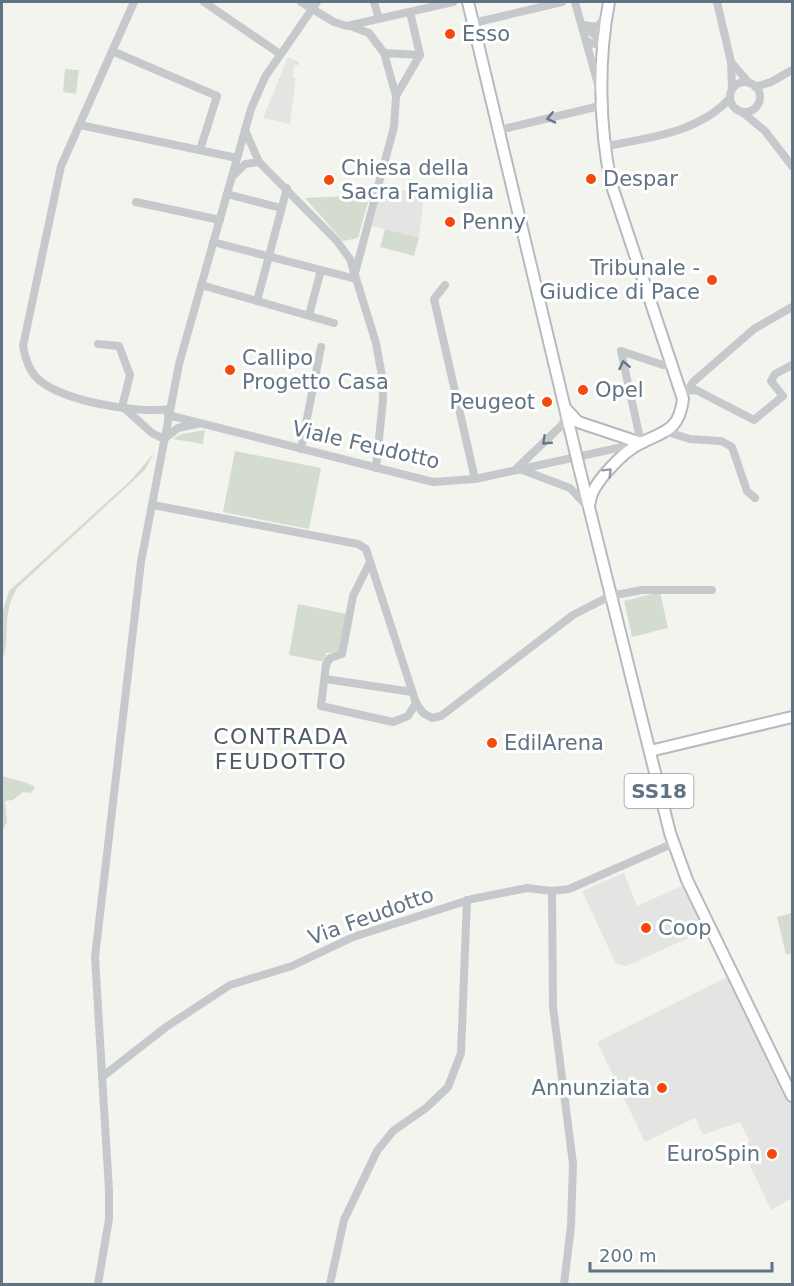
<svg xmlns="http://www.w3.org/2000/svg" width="794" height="1286" font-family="'DejaVu Sans',sans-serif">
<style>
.built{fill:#e4e5e3}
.green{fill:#d4dcd0}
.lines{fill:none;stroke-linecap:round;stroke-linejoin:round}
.major-casing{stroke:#b6babe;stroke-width:14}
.minor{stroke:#c6c9cc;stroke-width:8}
.major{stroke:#fff;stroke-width:10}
.major-bridge-casing{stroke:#b6babe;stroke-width:14;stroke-linecap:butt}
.major-bridge{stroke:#fff;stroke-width:10}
.oneway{stroke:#657788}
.oneway2{stroke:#909da9}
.poi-dot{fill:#f54a0e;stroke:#fff;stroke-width:2}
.labels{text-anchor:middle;stroke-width:6;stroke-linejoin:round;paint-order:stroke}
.shield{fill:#fff;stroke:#909da9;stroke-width:1.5}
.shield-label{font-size:20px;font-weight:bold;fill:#607384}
.poi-label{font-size:21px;fill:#607384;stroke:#fff;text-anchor:start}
.street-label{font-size:21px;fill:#607384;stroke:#fff}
.neighbourhood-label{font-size:22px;letter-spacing:1.5px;fill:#4e5c68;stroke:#fff}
</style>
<rect width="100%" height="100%" fill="#f4f4ef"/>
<g class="built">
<polygon points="288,57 299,62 299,65 294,65 293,77 296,78 290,124 263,118"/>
<polygon points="383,185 424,196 419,238 372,226"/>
<polygon points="624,873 637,906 688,883 710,928 627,966 616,964 582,891"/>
<polygon points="733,974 792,1097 792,1198 771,1210 741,1147 750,1142 740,1122 703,1135 695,1118 645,1142 597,1042"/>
</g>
<g class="green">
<polygon points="65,69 79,70 76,94 63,92"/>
<polygon points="370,195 358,238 343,241 305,198"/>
<polygon points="385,229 419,238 414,256 380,247"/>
<polygon points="205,430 203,444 173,439 181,434"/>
<polygon points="235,451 321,468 309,529 223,512"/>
<path d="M154 453 145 470 17 588C0 619 12 634 2 661V614L9 591 131 480Z"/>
<polygon points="660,592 668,628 632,637 624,601"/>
<polygon points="298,604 347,614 339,652 326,653 325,662 289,655"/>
<path d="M2 776C12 779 26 781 35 787L31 793 23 792 13 800 5 801 7 823 2 831Z"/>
<polygon points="792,913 792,953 786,955 777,917"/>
</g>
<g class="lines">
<g class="major-casing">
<g id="major">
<polyline points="468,2 573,442"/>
<polyline points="566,409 578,422 641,443"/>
<polyline points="579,467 670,833 687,880 792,1096"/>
<path d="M590 502C591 484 624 451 641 443 665 431 679 431 683 399L611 183C599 125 598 60 609 2"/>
<polyline points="650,751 792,717"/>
</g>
</g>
<g class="minor">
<path d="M134 2 61 166 23 346C25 357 28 368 35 376 57 401 138 414 169 409"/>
<polyline points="204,2 280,54"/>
<polyline points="301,2 334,22 347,26 453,2"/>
<polyline points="374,2 379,19"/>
<polyline points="575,2 599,88"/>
<polyline points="717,2 731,62 732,89"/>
<polyline points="410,12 420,55"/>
<polyline points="473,23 562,2"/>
<polyline points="583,25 603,42 595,44 586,41"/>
<polyline points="583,25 597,27 606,17"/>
<polyline points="350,26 369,33 384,53"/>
<polyline points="112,51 217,96 200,150"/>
<polyline points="731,62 749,83"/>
<circle cx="745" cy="97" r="15"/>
<polyline points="755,87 771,82 792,70"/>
<polyline points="742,112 765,131 792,166"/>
<polyline points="80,125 237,158"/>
<polyline points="245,130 259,162 336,240 350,259 376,343 382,376 383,400 376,468"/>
<polyline points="499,130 604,105 603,103"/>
<path d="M606 146C649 138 700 132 730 98"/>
<polyline points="233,176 245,164 259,162"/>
<polyline points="227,194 281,208"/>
<polyline points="136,202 220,220"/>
<polyline points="213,242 356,279"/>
<polyline points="355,273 394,127 396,96 420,55 384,53 396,96"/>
<polyline points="201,285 334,323"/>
<polyline points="445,285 434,299 475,479"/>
<polyline points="257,301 287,188"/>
<polyline points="309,315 321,270"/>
<polyline points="98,344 119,346 130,375 122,407"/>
<polyline points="688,390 693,382 754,329 792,307"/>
<polyline points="681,391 696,390 754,420 783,396 771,381 775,374 792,365"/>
<polyline points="123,407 152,433 164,439 178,428 197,424"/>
<polyline points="565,413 563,424 517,468 570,488 588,507"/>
<polyline points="168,415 433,482 475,479 641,443 621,351 663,365 673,364"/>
<polyline points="667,432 690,439 721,441 732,447 747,491 755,498"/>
<polyline points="301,449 321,347"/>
<polyline points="153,505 358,544 366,549 416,703 423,713 432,718 441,716 573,615 610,596 642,590 712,590"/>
<polyline points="369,564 353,596 342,654 330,658 326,665 321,706 393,722 408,716 416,703"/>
<polyline points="326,679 412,692"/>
<polyline points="552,891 553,1007 573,1164 571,1226 564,1284"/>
<polyline points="102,1077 166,1027 230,985 292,966 353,937 472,899 527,888 552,891 569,889 674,843"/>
<polyline points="98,1284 109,1219 109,1191 95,957 141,562 179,364 251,109 265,77 317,2"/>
<polyline points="330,1284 344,1220 377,1151 393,1131 426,1108 448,1087 461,1053 467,900"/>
</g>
<use href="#major" class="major"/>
<g class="major-bridge-casing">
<polyline id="major-bridge" points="573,442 579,467"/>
</g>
<use href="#major-bridge" class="major-bridge"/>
</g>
<defs><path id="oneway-chevron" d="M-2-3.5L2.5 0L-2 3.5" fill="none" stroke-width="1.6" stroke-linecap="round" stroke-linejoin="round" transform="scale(1.5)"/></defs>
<g class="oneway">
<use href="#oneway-chevron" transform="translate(551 118) rotate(167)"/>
<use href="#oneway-chevron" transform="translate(624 365) rotate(-102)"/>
<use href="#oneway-chevron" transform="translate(546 441) rotate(137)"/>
</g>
<use class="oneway2" href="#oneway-chevron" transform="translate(608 472) rotate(-45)"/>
<g class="poi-dot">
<circle cx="450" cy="34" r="6"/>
<circle cx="591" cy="179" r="6"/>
<circle cx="329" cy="180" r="6"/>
<circle cx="450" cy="222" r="6"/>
<circle cx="712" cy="280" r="6"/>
<circle cx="230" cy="370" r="6"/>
<circle cx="583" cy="390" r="6"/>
<circle cx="547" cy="402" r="6"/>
<circle cx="492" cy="743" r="6"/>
<circle cx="646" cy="928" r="6"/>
<circle cx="662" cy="1088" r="6"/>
<circle cx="772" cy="1154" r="6"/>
</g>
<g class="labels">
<rect class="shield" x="624.5" y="774" width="69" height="34" rx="4.5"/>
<g class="shield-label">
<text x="659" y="798">SS18</text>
</g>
<g class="poi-label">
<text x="462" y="41">Esso</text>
<text x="341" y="175">Chiesa della<tspan x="341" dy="24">Sacra Famiglia</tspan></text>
<text x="603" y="186">Despar</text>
<text x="462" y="229">Penny</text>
<text x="700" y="275" text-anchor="end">Tribunale -<tspan x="700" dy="24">Giudice di Pace</tspan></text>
<text x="242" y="365">Callipo<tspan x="242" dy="24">Progetto Casa</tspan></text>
<text x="595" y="397">Opel</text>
<text x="535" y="409" text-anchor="end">Peugeot</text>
<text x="504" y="750">EdilArena</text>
<text x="658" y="935">Coop</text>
<text x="650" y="1095" text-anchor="end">Annunziata</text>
<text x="760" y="1161" text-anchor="end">EuroSpin</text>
</g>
<g class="street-label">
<text transform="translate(366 445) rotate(13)" y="7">Viale Feudotto</text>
<text transform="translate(371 916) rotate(-20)" y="7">Via Feudotto</text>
</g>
<g class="neighbourhood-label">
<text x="281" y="744">CONTRADA<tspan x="281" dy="25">FEUDOTTO</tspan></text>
</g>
</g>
<rect width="794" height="1286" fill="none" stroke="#607384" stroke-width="6"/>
<path d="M590 1262v9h182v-9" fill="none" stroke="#607384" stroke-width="3"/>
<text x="599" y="1262" font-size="18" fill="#607384" stroke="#ffffff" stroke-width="4.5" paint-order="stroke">200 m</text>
</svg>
